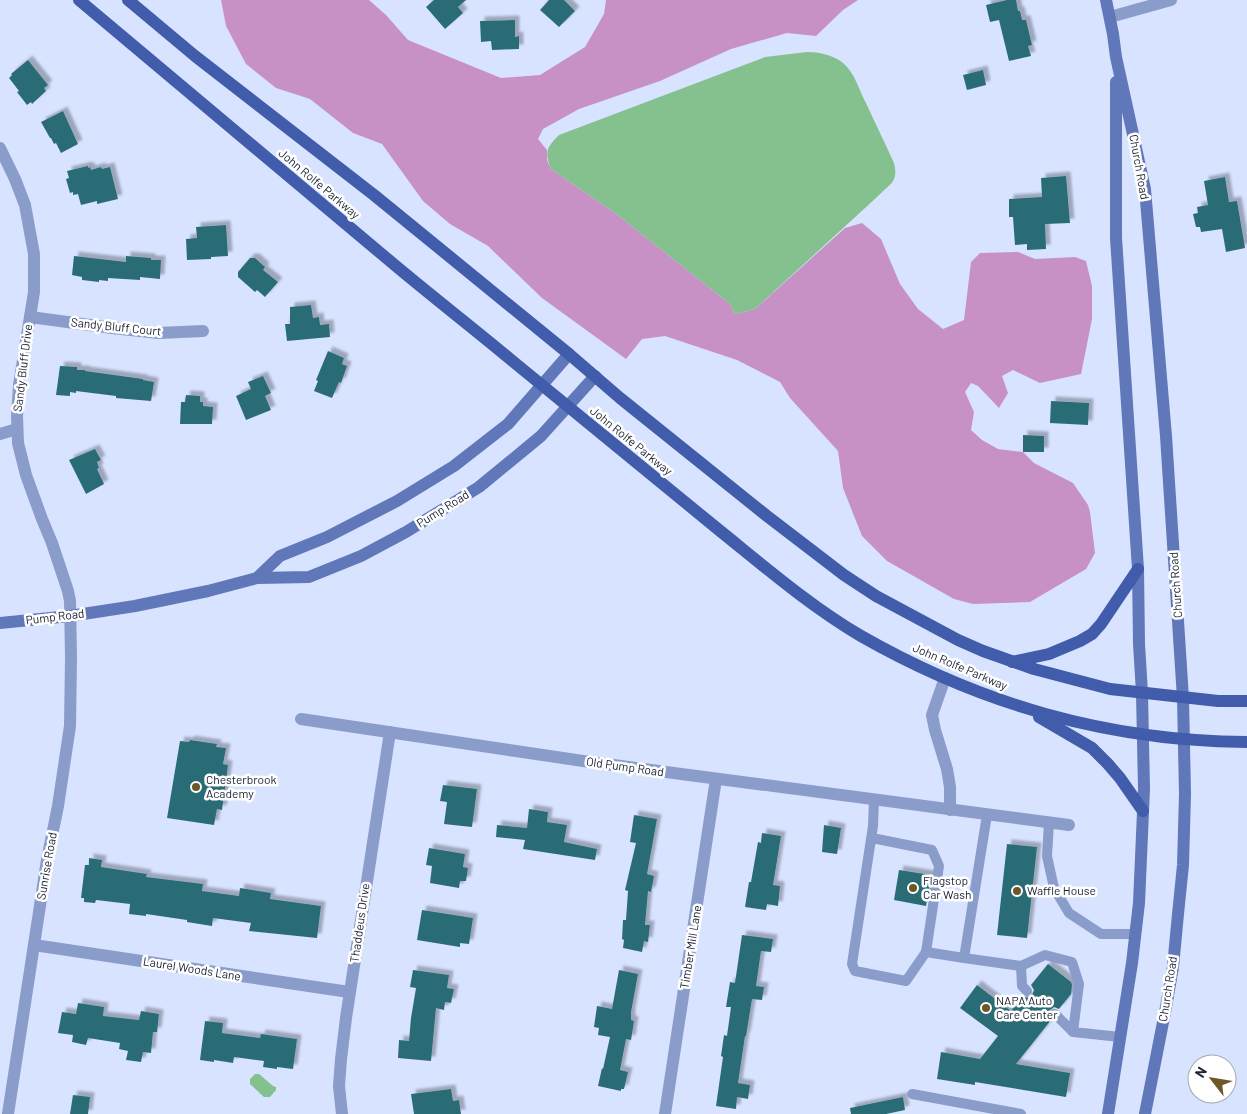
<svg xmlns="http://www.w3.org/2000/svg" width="1247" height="1114" font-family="Barlow,sans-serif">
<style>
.forest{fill:#c791c5}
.water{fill:#85c18e}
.building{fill:#2c6c75;filter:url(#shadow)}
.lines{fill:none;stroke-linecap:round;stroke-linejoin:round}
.lane{stroke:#8a9cc9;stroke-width:10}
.street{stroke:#8a9cc9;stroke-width:12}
.secondary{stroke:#6077b9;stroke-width:12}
.primary{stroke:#425cac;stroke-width:12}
.poi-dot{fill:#6b5826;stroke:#fff;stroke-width:2}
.labels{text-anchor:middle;stroke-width:5;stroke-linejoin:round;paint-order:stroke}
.street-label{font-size:12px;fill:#202637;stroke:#fff}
.poi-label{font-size:12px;fill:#202637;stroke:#fff;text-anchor:start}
</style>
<defs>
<filter id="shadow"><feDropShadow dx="4.5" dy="-4.5" stdDeviation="1" flood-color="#0004"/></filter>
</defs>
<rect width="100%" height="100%" fill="#d8e3ff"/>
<polygon class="forest" points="221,0 369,0 386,15 408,40 501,78 540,75 585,47 604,14 606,0 858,0 843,10 816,36 787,33 731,49 660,81 579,109 543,129 538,139 547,150 547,160 551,169 615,213 730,304 735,314 755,309 845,228 862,223 881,239 900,284 918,309 943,329 964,320 971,262 980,253 1018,252 1035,259 1075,257 1086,261 1092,286 1092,319 1081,374 1040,383 1013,370 1002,376 1008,393 999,408 978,386 971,383 965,392 974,412 971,430 982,440 998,449 1023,452 1034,463 1073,483 1088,505 1090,512 1095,553 1086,569 1030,602 973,604 954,599 887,561 862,536 843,488 838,451 790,398 780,382 737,360 665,336 642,339 626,359 542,298 488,246 450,224 423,201 382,144 353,133 310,99 276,88 246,64 226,26"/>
<g class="water">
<path d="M807 52C818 52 834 55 843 63 855 73 859 90 866 103 875 123 885 143 894 163 899 183 889 184 877 197L755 309 735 314 730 304 615 213 551 169C544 152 547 147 559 135L765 57Z"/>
<polygon points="255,1074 259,1074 273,1086 276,1087 276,1090 270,1097 264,1097 250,1084 250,1079"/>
</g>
<g class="building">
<polygon points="434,0 466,0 458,7 463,13 445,29 426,7"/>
<polygon points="549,0 564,0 575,11 559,27 540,10"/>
<polygon points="1007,0 1016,0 1018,11 1020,11 1022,20 1026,20 1032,45 1028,46 1031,56 1009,61 999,20 990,22 986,5"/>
<polygon points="515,20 515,37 519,36 519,49 492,50 491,41 481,42 480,21"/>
<polygon points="28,60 48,85 44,88 46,91 32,104 31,102 27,105 17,92 19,91 9,78 12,75 11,74"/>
<polygon points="983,70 986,85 967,90 963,75"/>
<polygon points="63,111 78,144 61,153 56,143 54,144 51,138 50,138 41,122"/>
<polygon points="88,166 88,168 90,167 91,170 101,167 102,169 110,167 118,199 97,204 97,201 81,205 78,194 73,195 73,192 70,193 66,179 69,178 67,171"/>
<polygon points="1066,176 1070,223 1045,224 1046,249 1027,250 1027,244 1015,245 1013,217 1009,217 1009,199 1042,197 1041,178"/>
<polygon points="1225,177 1229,202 1237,201 1245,248 1226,252 1222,229 1201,232 1200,227 1196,227 1193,214 1198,213 1197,207 1208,205 1204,181"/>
<polygon points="226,225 228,256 211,257 211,259 187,260 186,239 197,238 196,227"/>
<polygon points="74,256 126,262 126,256 151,258 151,260 161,260 160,279 140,277 140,280 108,278 108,281 99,280 99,282 82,280 82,277 72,275"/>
<polygon points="250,258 255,258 265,267 263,270 278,282 265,297 257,290 255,292 238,277 238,272"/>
<polygon points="311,305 313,318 319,317 320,325 329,324 330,337 287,341 285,324 290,324 290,307"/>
<polygon points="328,351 344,358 342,364 347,366 341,383 339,382 332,398 314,391 318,381 316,380"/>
<polygon points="60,366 77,367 77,370 85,370 85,371 143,379 143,380 154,382 151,401 116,398 116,396 76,391 76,393 70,392 70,396 56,395"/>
<polygon points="263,376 271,393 265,396 271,410 246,420 236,396 251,389 248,382"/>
<polygon points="186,395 200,396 200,402 203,402 203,406 213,407 212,424 180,424 181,402 185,402"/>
<polygon points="1051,401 1089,403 1088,425 1050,423"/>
<polygon points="1023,435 1044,436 1044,452 1023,452"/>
<polygon points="95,449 101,460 97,462 99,468 97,469 104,484 86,494 69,460"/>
<polygon points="190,740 217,744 216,747 226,748 223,764 228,765 222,810 217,809 214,825 167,818 180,741 189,742"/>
<polygon points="443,785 477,789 472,827 444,824 447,802 440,801"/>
<polygon points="529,809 548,812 547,822 567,825 564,842 597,849 595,860 523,849 525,840 496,837 497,825 527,828"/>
<polygon points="634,815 657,819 647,874 654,876 651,892 648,891 645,925 650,925 648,942 644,941 642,952 623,948 624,940 622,939 623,920 626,920 628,891 625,890 636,843 630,842"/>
<polygon points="824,825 841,828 837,854 822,852"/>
<polygon points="762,833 781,836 773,885 780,886 778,906 767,904 766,910 745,907 749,882 751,882 758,842 761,843"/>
<polygon points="1007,844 1037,847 1027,938 997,935"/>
<polygon points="429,848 465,854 463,867 468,868 466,881 460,881 459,888 430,883 432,866 426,865"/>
<polygon points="89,858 102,860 101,867 147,874 146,877 203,884 202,891 239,896 240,888 271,893 270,899 321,906 317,938 249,931 251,923 213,918 212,926 187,922 187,920 146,914 146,916 129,914 130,904 96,900 95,903 84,902 84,898 81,898 85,865 89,865"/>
<polygon points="899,870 931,875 926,906 894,900"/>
<polygon points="422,910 473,918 469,944 460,943 460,947 417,940"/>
<polygon points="742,935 773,939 771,952 761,951 756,986 764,987 762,1000 752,999 746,1036 745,1036 738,1083 750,1085 748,1099 737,1097 736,1109 716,1106 723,1057 721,1056 724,1035 727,1036 731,1007 726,1007 730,982 735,983"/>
<polygon points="1048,964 1071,982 1072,985 1071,994 1059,1009 1054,1007 1050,1010 1048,1015 1051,1020 1016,1064 1070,1073 1066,1097 975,1082 975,1085 937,1079 941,1052 980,1059 998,1036 960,1008 977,985 1011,1011 1023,996 1028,998 1032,995 1034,990 1031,985"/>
<polygon points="413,970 449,975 447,988 454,989 451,1003 445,1002 444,1010 436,1008 431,1061 398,1058 399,1040 409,1041 411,1018 416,988 410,987"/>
<polygon points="619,970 638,974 631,1012 631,1020 634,1021 631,1040 626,1039 620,1070 628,1072 624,1089 621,1089 621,1091 598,1086 602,1068 603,1069 610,1037 598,1035 599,1028 594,1027 597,1006 612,1009"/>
<polygon points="78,1003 104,1007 103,1016 139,1020 141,1011 159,1014 157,1032 153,1032 151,1053 143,1052 141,1062 126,1060 128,1051 119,1049 120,1043 88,1038 86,1045 72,1042 73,1035 58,1033 62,1012 76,1014"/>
<polygon points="205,1021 223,1023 222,1033 260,1038 261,1034 297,1039 293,1069 277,1067 277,1069 263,1067 264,1061 234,1057 233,1063 214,1060 214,1062 200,1060"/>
<polygon points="451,1089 453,1101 459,1100 461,1114 414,1114 411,1094"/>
<polygon points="73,1095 90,1097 88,1114 70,1114"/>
<polygon points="903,1097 905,1110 886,1114 851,1114 850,1108"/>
</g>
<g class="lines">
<g class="lane">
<polyline points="987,815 964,958 1021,966 1045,955 1072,962 1079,984 1073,1032 1120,1037"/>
<polyline points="1049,823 1047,856 1054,888 1069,913 1101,934 1135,934"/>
<polyline points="872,838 932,850 939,866 926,952 906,981 855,971 852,964 873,826 874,800"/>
<polyline points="926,952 964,958"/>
<polyline points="1021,966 1022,986 1027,991"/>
<polyline points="1055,1014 1073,1032"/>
<polyline points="912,1094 1021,1114"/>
</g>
<g class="street">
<polyline points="1110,17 1171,0"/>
<polyline points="0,148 15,179 25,205 34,254 34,292 19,385 17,416 18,443 26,475 42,519 52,543 68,591 70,601 71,658 70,726 58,806 47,860 8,1114"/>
<polyline points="30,317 112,328 159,333 203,331"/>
<polyline points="0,434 17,429"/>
<polyline points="945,678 932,715 935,730 947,769 950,787 950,810"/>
<polyline points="301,719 583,761 1069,825"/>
<polyline points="34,945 349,992"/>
<polyline points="342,1114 339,1086 341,1059 346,1018 390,732"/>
<polyline points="665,1114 716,779"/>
</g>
<g class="secondary">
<polyline points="1106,0 1113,34 1116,57 1145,189 1166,436 1183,698 1185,794 1183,865 1178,914 1173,967 1166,1007 1145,1114"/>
<polyline points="257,578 280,556 327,537 397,501 454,466 508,424 569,354"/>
<polyline points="0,623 70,616 135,606 208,591 257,578 309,577 361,556 406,532 445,508 479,487 541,436 595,376"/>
<polyline points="1108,1114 1132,963 1139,903 1144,789 1142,693 1139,644 1138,569 1116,238 1116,82"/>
</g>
<g class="primary">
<path d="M79 0C180 86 282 171 384 256 425 291 468 324 510 359 579 416 649 473 719 530 765 567 810 606 861 636 982 705 1108 741 1247 742"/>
<polyline points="128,0 195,56 374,195 569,354 620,398 767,516 844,575 876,596 958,640 983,651 1034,669 1110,689 1218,701 1247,701"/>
<polyline points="1012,662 1049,654 1080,641 1092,634 1101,624 1138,569"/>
<polyline points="1039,717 1092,748 1108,764 1120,778 1143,811"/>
</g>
</g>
<g class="poi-dot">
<circle cx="196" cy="787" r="5"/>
<circle cx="913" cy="888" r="5"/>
<circle cx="1017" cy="891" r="5"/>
<circle cx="986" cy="1008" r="5"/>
</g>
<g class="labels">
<g class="street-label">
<text transform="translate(1139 167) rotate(80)" y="4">Church Road</text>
<text transform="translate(319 184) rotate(40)" y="4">John Rolfe Parkway</text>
<text transform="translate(116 327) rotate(6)" y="4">Sandy Bluff Court</text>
<text transform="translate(23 368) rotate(-83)" y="4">Sandy Bluff Drive</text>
<text transform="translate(631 441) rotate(39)" y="4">John Rolfe Parkway</text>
<text transform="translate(443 509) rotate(-32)" y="4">Pump Road</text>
<text transform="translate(1176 585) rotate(-94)" y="4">Church Road</text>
<text transform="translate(55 617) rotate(-7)" y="4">Pump Road</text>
<text transform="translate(960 667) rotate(23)" y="4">John Rolfe Parkway</text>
<text transform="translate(625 767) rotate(8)" y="4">Old Pump Road</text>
<text transform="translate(47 866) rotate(-80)" y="4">Sunrise Road</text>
<text transform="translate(360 923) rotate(-82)" y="4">Thaddeus Drive</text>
<text transform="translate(691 947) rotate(-81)" y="4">Timber Mill Lane</text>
<text transform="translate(192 969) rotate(9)" y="4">Laurel Woods Lane</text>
<text transform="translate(1168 989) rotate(-81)" y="4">Church Road</text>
</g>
<g class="poi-label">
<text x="206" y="784">Chesterbrook<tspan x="206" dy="14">Academy</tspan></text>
<text x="923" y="885">Flagstop<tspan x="923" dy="14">Car Wash</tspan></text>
<text x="1027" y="895">Waffle House</text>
<text x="996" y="1005">NAPA Auto<tspan x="996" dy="14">Care Center</tspan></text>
</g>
</g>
<g transform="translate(1212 1079) rotate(301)"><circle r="24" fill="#ffffff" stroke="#a6a8af"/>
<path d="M0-4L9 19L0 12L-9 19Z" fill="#6b5826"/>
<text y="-8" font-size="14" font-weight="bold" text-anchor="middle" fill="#202637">N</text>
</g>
</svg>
